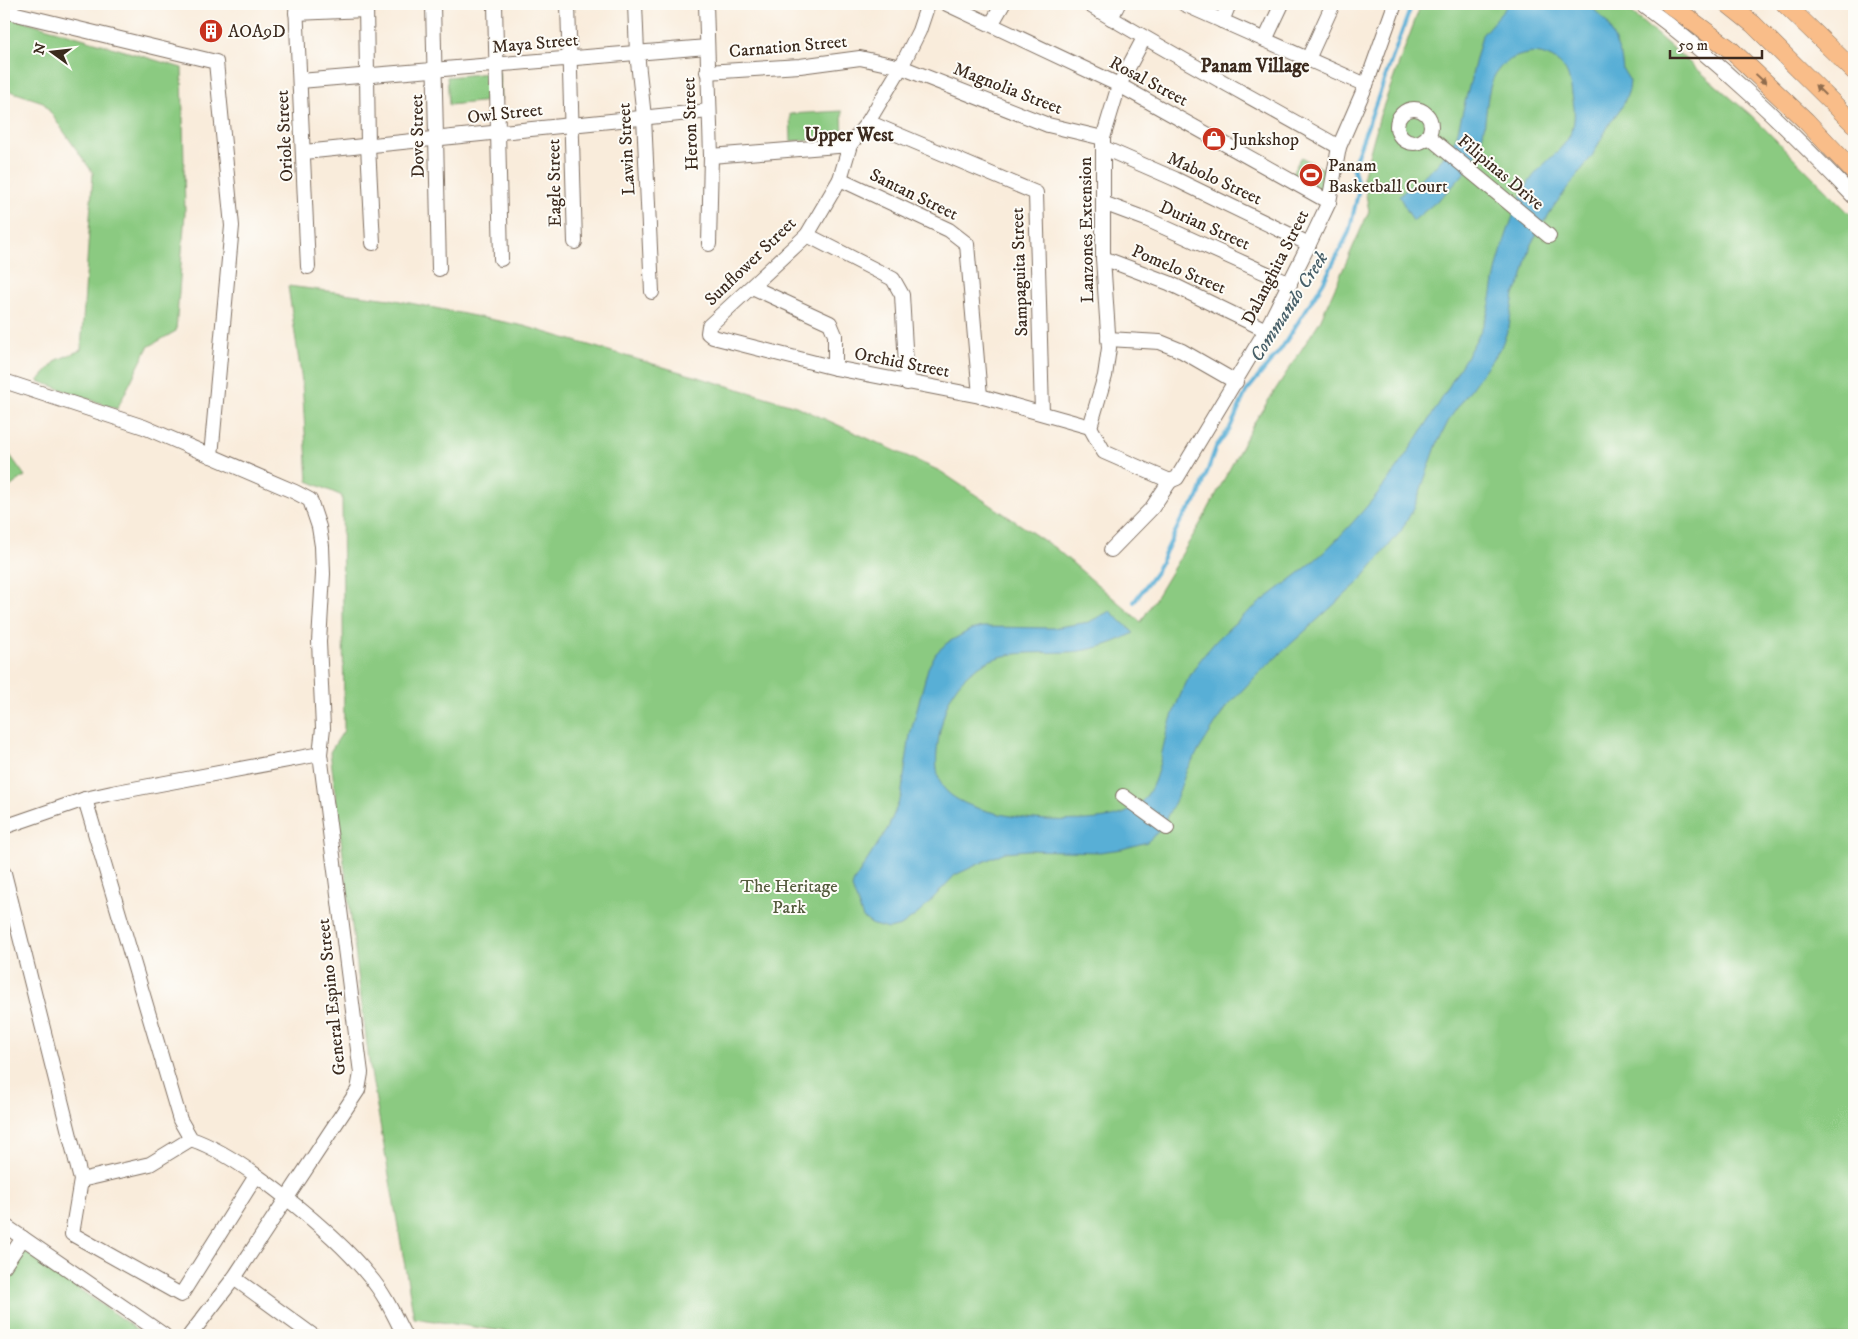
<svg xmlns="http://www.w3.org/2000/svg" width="1858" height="1339" font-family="'IM FELL DW Pica',serif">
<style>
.green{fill:#8bca81;stroke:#637a50}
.water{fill:#59afd6;stroke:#4a6c7a}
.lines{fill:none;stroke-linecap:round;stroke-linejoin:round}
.stream{stroke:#59afd6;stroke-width:4}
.minor-casing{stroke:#7e6e60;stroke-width:16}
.major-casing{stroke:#7e6e60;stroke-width:19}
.minor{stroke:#fff;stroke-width:14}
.major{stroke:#f9bd89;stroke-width:18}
.oneway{fill:#906c4e}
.labels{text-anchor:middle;stroke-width:4;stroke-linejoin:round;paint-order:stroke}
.poi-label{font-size:18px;fill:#3b2a1e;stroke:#fdfcf7;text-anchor:start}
.street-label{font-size:18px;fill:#3b2a1e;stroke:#fdfcf7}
.park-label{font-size:18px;fill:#535a3c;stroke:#fdfcf7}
.neighbourhood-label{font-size:19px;font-weight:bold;fill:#3b2a1e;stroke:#fdfcf7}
.water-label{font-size:19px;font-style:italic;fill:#475f68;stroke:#fdfcf7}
</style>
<rect width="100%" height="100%" fill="#fdfcf7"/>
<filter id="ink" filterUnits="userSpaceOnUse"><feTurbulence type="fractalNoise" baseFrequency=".02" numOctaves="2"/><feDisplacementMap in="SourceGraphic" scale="10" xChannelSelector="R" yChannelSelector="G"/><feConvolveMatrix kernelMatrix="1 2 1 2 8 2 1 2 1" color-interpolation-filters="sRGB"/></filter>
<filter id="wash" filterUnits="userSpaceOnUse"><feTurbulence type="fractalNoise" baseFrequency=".0096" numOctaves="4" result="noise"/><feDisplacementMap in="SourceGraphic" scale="20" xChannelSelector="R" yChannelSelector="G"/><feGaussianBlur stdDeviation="1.12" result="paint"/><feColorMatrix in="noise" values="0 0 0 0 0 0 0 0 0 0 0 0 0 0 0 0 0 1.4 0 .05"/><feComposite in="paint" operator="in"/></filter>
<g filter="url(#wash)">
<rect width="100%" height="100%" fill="#f9ecdb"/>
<g class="green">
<polygon points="1421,4 1621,4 1752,116 1854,218 1854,1335 529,1335 414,1318 369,1061 330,752 344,730 342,496 308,481 302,382 288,286 390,299 524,326 796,406 940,471 1055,548 1141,622 1203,519 1255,421 1320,321 1369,211 1363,178 1380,115"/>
<polygon points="4,15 182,68 185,213 176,331 148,347 117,409 38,381 57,360 81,350 93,173 43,102 4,89"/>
<polygon points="499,72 501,100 449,105 447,77"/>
<polygon points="842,111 843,138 791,141 790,114"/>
<polygon points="1301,157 1333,174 1322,193 1290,177"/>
<polygon points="7,451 25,476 4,491 4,453"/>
<polygon points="20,1248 145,1335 4,1335 4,1273"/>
</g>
<path class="water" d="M1509 4H1589L1608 24 1621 56 1623 70 1630 81 1629 90 1623 105 1610 123 1592 156 1554 206 1531 244 1522 279 1514 295 1509 327 1501 347 1450 418 1437 444 1415 506 1401 531 1359 582 1259 673 1226 707 1187 769 1176 800 1159 831 1147 842 1122 849 1100 852 1028 850 1005 852 955 875 919 913 901 926 889 929 873 925 863 918 852 888 854 881 888 828 901 797 910 735 928 668 936 653 947 643 970 630 983 627 1053 628 1089 622 1110 611 1134 633C1117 642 1099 648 1080 651 1035 656 998 644 963 679 949 693 944 713 940 731 937 747 934 766 940 781 954 822 1091 828 1125 813 1160 798 1158 759 1168 729 1176 703 1187 676 1204 655 1236 614 1285 588 1323 553 1341 536 1358 517 1374 498 1405 459 1432 417 1456 374 1467 355 1480 336 1487 315 1492 300 1493 283 1497 267 1503 243 1514 210 1525 189 1544 152 1582 150 1573 100 1571 89 1570 77 1564 68 1556 58 1540 51 1527 54 1476 64 1493 112 1479 148 1466 179 1438 200 1413 221L1399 196 1438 164 1456 138 1482 35Z"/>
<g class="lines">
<polyline class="stream" points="1134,602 1156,572 1181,520 1198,498 1216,447 1230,428 1246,392 1281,349 1323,283 1349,232 1359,189 1353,166 1412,4"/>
</g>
</g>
<g filter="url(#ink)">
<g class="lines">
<g class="minor-casing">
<g id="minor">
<polyline points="296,4 308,267"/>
<polyline points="366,4 368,146 373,243"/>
<polyline points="433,4 439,269"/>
<polyline points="495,4 501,259"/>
<polyline points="568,4 575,242"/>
<polyline points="635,4 637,53 644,117 652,292"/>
<polyline points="706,4 711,156 709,244"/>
<polyline points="928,4 919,31 901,67 868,122 850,145 840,179 807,235 709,326 708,333 713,337 835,368 980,396 1090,427"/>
<polyline points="947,4 1119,85 1329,202"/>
<path d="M1088 4C1170 54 1255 99 1339 147"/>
<polyline points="1184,4 1366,85"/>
<path d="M1642 4C1719 61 1788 128 1854 197"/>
<polyline points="4,11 216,62 232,226 211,456"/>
<polyline points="296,13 366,10"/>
<polyline points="1111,18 1118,4"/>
<polyline points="1222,21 1229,4"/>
<polyline points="992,23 1003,4"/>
<polyline points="1265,40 1282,4"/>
<polyline points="1308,59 1333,4"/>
<polyline points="707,72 800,66 860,58 901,67 1048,125 1103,138"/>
<polyline points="300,81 707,47"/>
<circle cx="1414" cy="126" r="17"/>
<polyline points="868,122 1036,193 1042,413"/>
<polyline points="1428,136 1549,236"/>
<polyline points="1104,148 1175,179 1309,244"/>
<polyline points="304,152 709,111"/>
<polyline points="711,156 850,145"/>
<polyline points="840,179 949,230 967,244 980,396"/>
<polyline points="1103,203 1146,219 1290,284"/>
<polyline points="807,235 893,279 902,295 907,383"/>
<polyline points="1103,258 1169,283 1266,330"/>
<polyline points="752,287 830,323 835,335 835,368"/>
<polyline points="1108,339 1160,342 1182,351 1236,382"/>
<polyline points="4,381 144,427 295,492 310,500 319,527 322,546 323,574 319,642 323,728 320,754 361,1073 358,1090 234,1278 190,1335"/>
<polyline points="1090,427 1104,452 1170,481 1177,478 1266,330 1309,244 1329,202 1339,147 1366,85 1395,4"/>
<polyline points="1090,427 1105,376 1109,348 1103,258 1103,138 1119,85 1144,38"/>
<polyline points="1111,550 1152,508 1170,481"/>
<polyline points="1123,796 1167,828"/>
<path d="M85 799 180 1120 191 1139C242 1156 334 1233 369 1276 384 1293 394 1315 404 1335"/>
<polyline points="4,827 85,799 112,793 320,754"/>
<polyline points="4,873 81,1180 72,1234 181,1295 256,1176"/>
<polyline points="81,1180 150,1164 191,1139"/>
<polyline points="4,1225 164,1335"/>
<polyline points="4,1266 23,1238"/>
<polyline points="234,1278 312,1335"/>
</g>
</g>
<g class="major-casing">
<g id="major">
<polyline points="1669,4 1731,50 1806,121 1854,172"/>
<polyline points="1728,4 1753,24 1854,124"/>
<polyline points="1785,4 1854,71"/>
</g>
</g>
<use href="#minor" class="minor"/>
<use href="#major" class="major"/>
</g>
<defs><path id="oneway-solid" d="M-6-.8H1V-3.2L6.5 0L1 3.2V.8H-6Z" transform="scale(1.25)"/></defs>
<g class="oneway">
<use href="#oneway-solid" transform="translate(1761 79) rotate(43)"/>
<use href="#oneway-solid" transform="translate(1820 90) rotate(-135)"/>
</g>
</g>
<defs>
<g id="building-disc" transform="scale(1.25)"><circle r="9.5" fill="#c8321e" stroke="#fdfcf7"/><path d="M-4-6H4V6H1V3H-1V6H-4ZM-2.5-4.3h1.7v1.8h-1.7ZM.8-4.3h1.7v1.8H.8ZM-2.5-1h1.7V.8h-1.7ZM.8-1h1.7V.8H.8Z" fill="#fff"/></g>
<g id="shop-disc" transform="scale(1.25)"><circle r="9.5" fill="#c8321e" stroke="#fdfcf7"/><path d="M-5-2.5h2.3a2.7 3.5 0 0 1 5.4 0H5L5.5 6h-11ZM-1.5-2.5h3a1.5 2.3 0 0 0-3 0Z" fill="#fff"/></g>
<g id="stadium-disc" transform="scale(1.25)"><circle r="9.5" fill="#c8321e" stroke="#fdfcf7"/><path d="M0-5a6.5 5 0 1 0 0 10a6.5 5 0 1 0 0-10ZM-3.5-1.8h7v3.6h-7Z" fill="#fff"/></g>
</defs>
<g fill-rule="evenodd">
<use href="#building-disc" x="211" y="31"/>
<use href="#shop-disc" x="1214" y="139"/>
<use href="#stadium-disc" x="1311" y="175"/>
</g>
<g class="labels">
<g class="poi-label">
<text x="228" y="37">AOA9D</text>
<text x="1232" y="145">Junkshop</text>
<text x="1328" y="171">Panam<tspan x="1328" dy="21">Basketball Court</tspan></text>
</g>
<g class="street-label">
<text transform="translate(535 43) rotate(-5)" y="6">Maya Street</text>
<text transform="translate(788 46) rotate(-5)" y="6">Carnation Street</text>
<text transform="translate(1149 81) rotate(28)" y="6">Rosal Street</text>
<text transform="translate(1008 88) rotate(21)" y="6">Magnolia Street</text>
<text transform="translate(505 113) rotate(-6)" y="6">Owl Street</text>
<text transform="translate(690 124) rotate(-92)" y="6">Heron Street</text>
<text transform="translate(284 136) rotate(-93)" y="6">Oriole Street</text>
<text transform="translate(417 136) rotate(-91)" y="6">Dove Street</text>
<text transform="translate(626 149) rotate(-93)" y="6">Lawin Street</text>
<text transform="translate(1501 172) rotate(40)" y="6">Filipinas Drive</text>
<text transform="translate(1215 178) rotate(25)" y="6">Mabolo Street</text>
<text transform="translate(554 183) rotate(-91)" y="6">Eagle Street</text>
<text transform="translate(914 194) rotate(26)" y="6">Santan Street</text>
<text transform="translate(1205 225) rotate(24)" y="6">Durian Street</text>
<text transform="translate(1086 230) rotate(-91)" y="6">Lanzones Extension</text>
<text transform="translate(750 261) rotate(-44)" y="6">Sunflower Street</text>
<text transform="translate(1275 267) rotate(-63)" y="6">Dalanghita Street</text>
<text transform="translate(1179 269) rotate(23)" y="6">Pomelo Street</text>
<text transform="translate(1019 272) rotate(-92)" y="6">Sampaguita Street</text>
<text transform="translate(902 362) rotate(11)" y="6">Orchid Street</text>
<text transform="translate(331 997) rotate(-96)" y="6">General Espino Street</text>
</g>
<g class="park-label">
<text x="789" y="892">The Heritage<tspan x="789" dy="21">Park</tspan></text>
</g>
<g class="neighbourhood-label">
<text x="1255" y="72">Panam Village</text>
<text x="849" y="141">Upper West</text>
</g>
<g class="water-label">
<text transform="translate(1288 306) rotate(-57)" y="7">Commando Creek</text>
</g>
</g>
<rect width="1858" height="1339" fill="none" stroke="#fdfcf7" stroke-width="20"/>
<g transform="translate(52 52) rotate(285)" stroke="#fdfcf7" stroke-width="4" paint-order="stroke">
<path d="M0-4L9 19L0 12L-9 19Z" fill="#3b2a1e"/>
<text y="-8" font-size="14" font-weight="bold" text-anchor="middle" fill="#3b2a1e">N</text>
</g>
<path d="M1670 50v8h92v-8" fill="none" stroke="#3b2a1e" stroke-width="2.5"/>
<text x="1678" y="50" font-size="15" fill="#3b2a1e" stroke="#fdfcf7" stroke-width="4" paint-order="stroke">50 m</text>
</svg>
